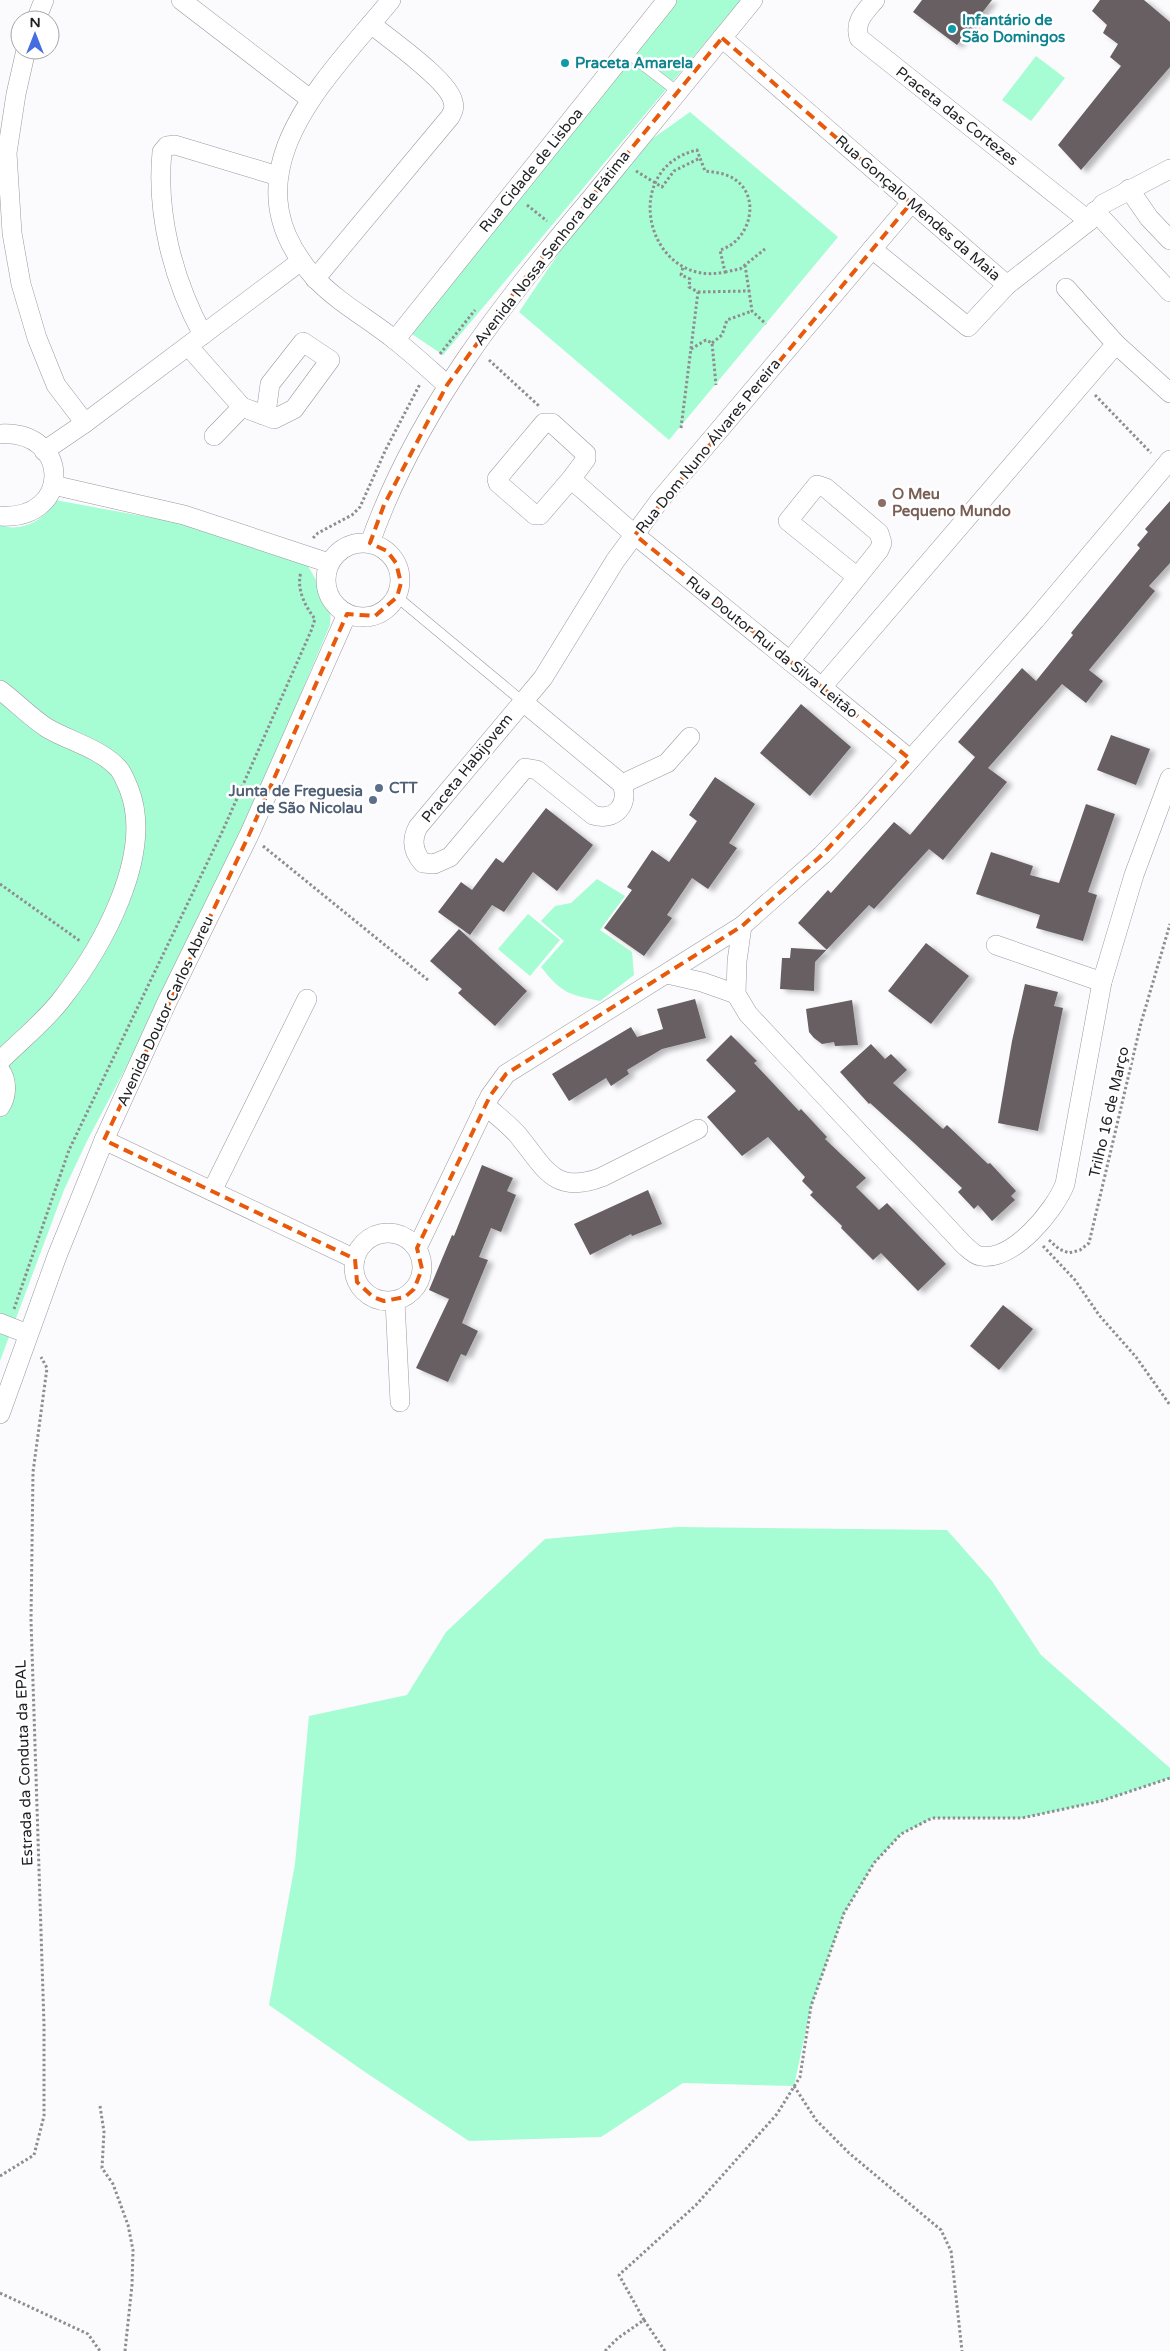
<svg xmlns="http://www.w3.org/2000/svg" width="1170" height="2351" font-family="'Varela Round',sans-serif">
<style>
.green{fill:#a6fcd3}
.building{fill:#675f62;filter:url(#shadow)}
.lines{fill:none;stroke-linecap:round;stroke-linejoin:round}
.service-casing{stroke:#9898a0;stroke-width:11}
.minor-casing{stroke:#9898a0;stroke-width:20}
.path{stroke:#8e8e91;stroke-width:3;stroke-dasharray:2.5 2.5;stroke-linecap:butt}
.service{stroke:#fff;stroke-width:10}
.minor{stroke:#fff;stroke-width:19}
.marked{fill:none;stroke:#e8590c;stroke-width:4;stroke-dasharray:10 6;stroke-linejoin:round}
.culture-dot{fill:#0f9aa8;stroke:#fff;stroke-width:2}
.education-dot{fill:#8d6e63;stroke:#fff;stroke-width:2}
.service-dot{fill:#5c6f8a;stroke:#fff;stroke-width:2}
.labels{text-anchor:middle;stroke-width:5;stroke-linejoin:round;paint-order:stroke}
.culture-label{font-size:15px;font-weight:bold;fill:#0d838f;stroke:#fff;text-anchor:start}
.street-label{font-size:15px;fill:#1f2022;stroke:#fff}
.education-label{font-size:15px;font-weight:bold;fill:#785e54;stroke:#fff;text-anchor:start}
.service-label{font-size:15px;font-weight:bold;fill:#4e5e75;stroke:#fff;text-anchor:start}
</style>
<defs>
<filter id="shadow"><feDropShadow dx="5.5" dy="3" stdDeviation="2.5" flood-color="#0004"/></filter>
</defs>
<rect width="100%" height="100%" fill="#fbfbfe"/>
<g class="green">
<polygon points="677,0 741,0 443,355 409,332"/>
<polygon points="1036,56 1065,78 1031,121 1002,100"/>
<polygon points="690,112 838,237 669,440 519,312 621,161"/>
<path d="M55 500 175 522 308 566 331 606 330 625 239 839 177 971 87 1141 64 1190 0 1361V525C21 533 46 520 55 500Z"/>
<path d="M597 879 625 896 600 930 632 952 634 975 600 1001C567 994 562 993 541 967L564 941 541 921 555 906 571 903Z"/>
<polygon points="528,914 560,940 530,976 498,949"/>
<polygon points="677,1527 947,1530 992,1581 1041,1655 1170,1768 1170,1778 1101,1801 1022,1818 932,1818 901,1834 874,1863 844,1913 811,2006 794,2086 683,2083 601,2137 469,2141 365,2072 269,2005 295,1864 309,1716 407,1695 446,1632 545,1539"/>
</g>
<g class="building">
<polygon points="922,0 992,0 957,45 913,12"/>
<polygon points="1100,0 1144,0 1170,22 1170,67 1081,170 1058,145 1121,66 1110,57 1118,44 1103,33 1107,25 1092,11"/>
<polygon points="1170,501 1170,563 1149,586 1155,591 1089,670 1103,681 1086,703 1062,684 988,768 1007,782 943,860 929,849 874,909 869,905 815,962 814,991 780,989 782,958 790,958 791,948 827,950 798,923 828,890 831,893 894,822 910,835 975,757 958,742 1022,668 1036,681 1073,635 1071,633 1140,548 1137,545 1148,532 1145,529"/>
<polygon points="801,704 851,747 810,796 760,753"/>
<polygon points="1111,735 1150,749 1136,785 1097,770"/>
<polygon points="715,777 755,804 729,843 737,848 708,889 692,878 667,915 672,918 644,956 604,928 632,890 627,887 652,850 669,862 697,821 689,815"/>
<polygon points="1086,804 1115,814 1088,892 1097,895 1083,941 1036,928 1040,915 976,894 991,852 1033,866 1030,875 1059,883"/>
<polygon points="546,808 593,845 557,891 533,872 504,912 492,905 470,935 438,912 461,882 472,890 496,858 503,863"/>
<polygon points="459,929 527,991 495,1026 458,993 462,989 430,961"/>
<polygon points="926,943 969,976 931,1024 888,991"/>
<polygon points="1025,984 1058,992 1054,1006 1063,1008 1038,1131 998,1123 1012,1041"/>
<polygon points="695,999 706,1038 662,1049 627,1070 629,1074 611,1086 606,1078 569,1101 552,1074 631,1027 637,1037 663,1029 657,1009"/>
<polygon points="852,1000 858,1045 835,1046 834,1042 822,1044 814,1038 809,1032 806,1009"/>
<polygon points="731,1035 757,1061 754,1063 799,1111 801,1109 827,1137 825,1139 866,1178 856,1187 879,1210 887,1203 946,1264 918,1291 881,1253 873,1260 841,1228 842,1226 810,1195 813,1192 802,1181 805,1177 768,1137 742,1156 707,1117 736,1091 706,1060"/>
<polygon points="871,1044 885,1059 891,1054 907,1070 893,1083 943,1129 947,1125 988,1164 990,1163 1016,1191 1011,1196 1015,1200 992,1221 978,1205 974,1209 958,1192 962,1188 913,1142 870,1103 869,1104 840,1072"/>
<polygon points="482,1165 513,1178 507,1191 516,1195 501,1232 491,1228 479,1257 488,1260 462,1323 478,1331 466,1356 461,1354 448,1382 416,1368 449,1299 429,1290 452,1235 454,1236"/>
<polygon points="648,1190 662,1224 632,1236 631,1234 590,1255 574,1224"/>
<polygon points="1003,1305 1033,1329 999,1370 970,1346"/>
</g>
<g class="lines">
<g class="service-casing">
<g id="service">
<polyline points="626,52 678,92"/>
<polyline points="397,597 522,701"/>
</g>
</g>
<g class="minor-casing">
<g id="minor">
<polyline points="181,0 310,99"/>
<path d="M391 0C326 80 222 174 314 277 337 302 369 319 395 340 413 354 430 370 447 385"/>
<path d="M875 0C865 12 854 21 859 38L1089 221"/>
<polyline points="36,20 44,0"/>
<polyline points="722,38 1007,285 1089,221 1103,204 1170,169"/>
<polyline points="26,50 16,94 7,153 12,233 21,284 37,338 56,385 85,423 301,261"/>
<polyline points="1129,189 1149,218 1170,240"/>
<polyline points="1095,211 1170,292"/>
<polyline points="872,249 968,327 1007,285"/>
<path d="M315 279 450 117C453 112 455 107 453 102 450 81 389 39 371 24"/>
<path d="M203 335C173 280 156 214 162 152L167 146 175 145 278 176"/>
<polyline points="395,340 667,0"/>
<polyline points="1116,344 1170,393"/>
<polyline points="189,347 242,407 274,419 294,409 330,360 303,342 270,384 267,406 263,415"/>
<path d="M0 434C72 430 72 521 0 516"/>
<polyline points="214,436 242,407"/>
<polyline points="44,451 85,423"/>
<polyline points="571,479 540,515 535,515 498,483 497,479 544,423 552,423 586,454 586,459 571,479 635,535 910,759"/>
<polyline points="53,485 184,515 329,563"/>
<circle cx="363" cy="580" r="37"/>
<path d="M370 543C417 410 503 303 593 196 646 131 700 65 753 0"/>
<polyline points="790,661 879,550 882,543 879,533 826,488 817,485 788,521 857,577"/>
<polyline points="822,687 1116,344 1066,288"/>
<path d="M0 690C16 702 30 717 47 728 71 742 100 748 119 769 123 774 126 782 129 789 155 855 101 949 61 1000 44 1022 20 1041 0 1061"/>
<path d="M522 701 622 784C630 805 614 822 593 815L537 770 525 768 450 857 434 864 423 863C413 852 411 840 418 827L543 678 615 561 660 500 911 203"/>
<polyline points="622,784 667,763 690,737"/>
<path d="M742 926 737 961 736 994 748 1014 964 1245C969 1249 974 1255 980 1256 1013 1262 1055 1210 1065 1184L1102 982 1134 875 1170 778"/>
<polyline points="996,945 1102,982"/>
<polyline points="667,974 702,982 736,994"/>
<path d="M0 1070C8 1081 7 1097 0 1107"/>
<path d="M485 1105C496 1115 507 1123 517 1134 544 1166 553 1196 602 1177L698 1129"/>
<polyline points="104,1140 355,1259"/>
<polyline points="212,1191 307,999"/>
<circle cx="388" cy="1267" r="34"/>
<polyline points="417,1248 490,1096 506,1074 742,926 822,855 862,814 1035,620 1170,460"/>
<polyline points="395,1301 400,1402"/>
<polyline points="0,1323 28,1334"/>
<polyline points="0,1414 57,1256 104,1140 167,1002 249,835 347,614"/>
</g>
</g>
<g class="path">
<path d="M636 171 662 187 674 171 700 158 705 171C714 172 723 173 731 177 763 194 751 241 720 250L725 272C648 289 617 169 697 150L700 158"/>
<polyline points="527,205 547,221"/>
<polyline points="745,265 749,291"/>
<polyline points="725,272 740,269 765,249"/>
<polyline points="698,292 749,291 752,311 766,324"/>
<polyline points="712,343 722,335 727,320 752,311"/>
<polyline points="691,349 706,340 712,343 716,385"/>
<polyline points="440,354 475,310"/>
<polyline points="489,360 539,406"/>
<polyline points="1095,395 1151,453"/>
<polyline points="681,428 698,292 689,287 690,279 681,275 683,267"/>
<polyline points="313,538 318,533 352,515 360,507 386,449 420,384"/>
<polyline points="263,846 428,980"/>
<polyline points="0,884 80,941"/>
<polyline points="1049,1240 1059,1249 1069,1253 1080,1250 1089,1243 1141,1023 1170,924"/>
<polyline points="1043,1246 1075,1280 1099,1315 1136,1357 1170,1405"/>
<path d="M14 1309 69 1150 223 830 311 631 315 619C305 606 296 589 301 572"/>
<polyline points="794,2086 816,2120 849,2153 941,2230 951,2251 962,2351"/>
<polyline points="100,2106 104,2132 102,2168 113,2184 128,2225 133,2250 132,2285 125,2351"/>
<polyline points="0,2176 34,2155 44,2116 44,2025 31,1620 33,1472 47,1368 41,1357"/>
<polyline points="0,2293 88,2334 100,2351"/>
<polyline points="644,2320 665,2351"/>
<polyline points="605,2351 618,2338 644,2320 619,2275 696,2205 777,2114 800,2077 811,2006 844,1913 874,1863 901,1834 932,1818 1022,1818 1101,1801 1170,1778"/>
</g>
<use href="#service" class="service"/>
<use href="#minor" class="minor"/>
</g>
<path class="marked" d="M722 38 911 203 635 535 910 759 822 855 742 926 506 1074 490 1096 417 1248 422 1269 414 1289 405 1297 384 1301 373 1297 357 1282 355 1259 104 1140 249 835 347 614 375 616 397 597 401 583 396 563 387 551 370 543 384 505 447 385 521 283Z"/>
<g class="culture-dot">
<circle cx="952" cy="29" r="5"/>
<circle cx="565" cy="63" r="5"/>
</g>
<circle class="education-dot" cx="882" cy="503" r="5"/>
<g class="service-dot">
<circle cx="379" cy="788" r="5"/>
<circle cx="373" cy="800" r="5"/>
</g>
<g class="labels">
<g class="culture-label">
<text x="962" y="25">Infantário de<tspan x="962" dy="17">São Domingos</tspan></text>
<text x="575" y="68">Praceta Amarela</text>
</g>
<g class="street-label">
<text transform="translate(957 116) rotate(38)" y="5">Praceta das Cortezes</text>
<text transform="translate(531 170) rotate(-51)" y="5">Rua Cidade de Lisboa</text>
<text transform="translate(918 208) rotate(41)" y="5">Rua Gonçalo Mendes da Maia</text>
<text transform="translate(552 248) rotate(-52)" y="5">Avenida Nossa Senhora de Fátima</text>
<text transform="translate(708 446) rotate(-51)" y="5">Rua Dom Nuno Álvares Pereira</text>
<text transform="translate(772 647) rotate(39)" y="5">Rua Doutor Rui da Silva Leitão</text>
<text transform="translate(467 768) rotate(-51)" y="5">Praceta Habijovem</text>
<text transform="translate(165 1011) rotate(-65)" y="5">Avenida Doutor Carlos Abreu</text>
<text transform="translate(1109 1112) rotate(-77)" y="5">Trilho 16 de Março</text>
<text transform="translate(24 1763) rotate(-92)" y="5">Estrada da Conduta da EPAL</text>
</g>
<g class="education-label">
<text x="892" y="499">O Meu<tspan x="892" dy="17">Pequeno Mundo</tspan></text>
</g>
<g class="service-label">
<text x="389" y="793">CTT</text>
<text x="363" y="796" text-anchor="end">Junta de Freguesia<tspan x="363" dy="17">de São Nicolau</tspan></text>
</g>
</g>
<g transform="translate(35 35)"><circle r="24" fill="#ffffff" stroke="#a5a6a7"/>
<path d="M0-4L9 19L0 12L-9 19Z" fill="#456ddf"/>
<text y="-8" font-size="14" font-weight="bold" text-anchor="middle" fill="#1f2022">N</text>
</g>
</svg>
